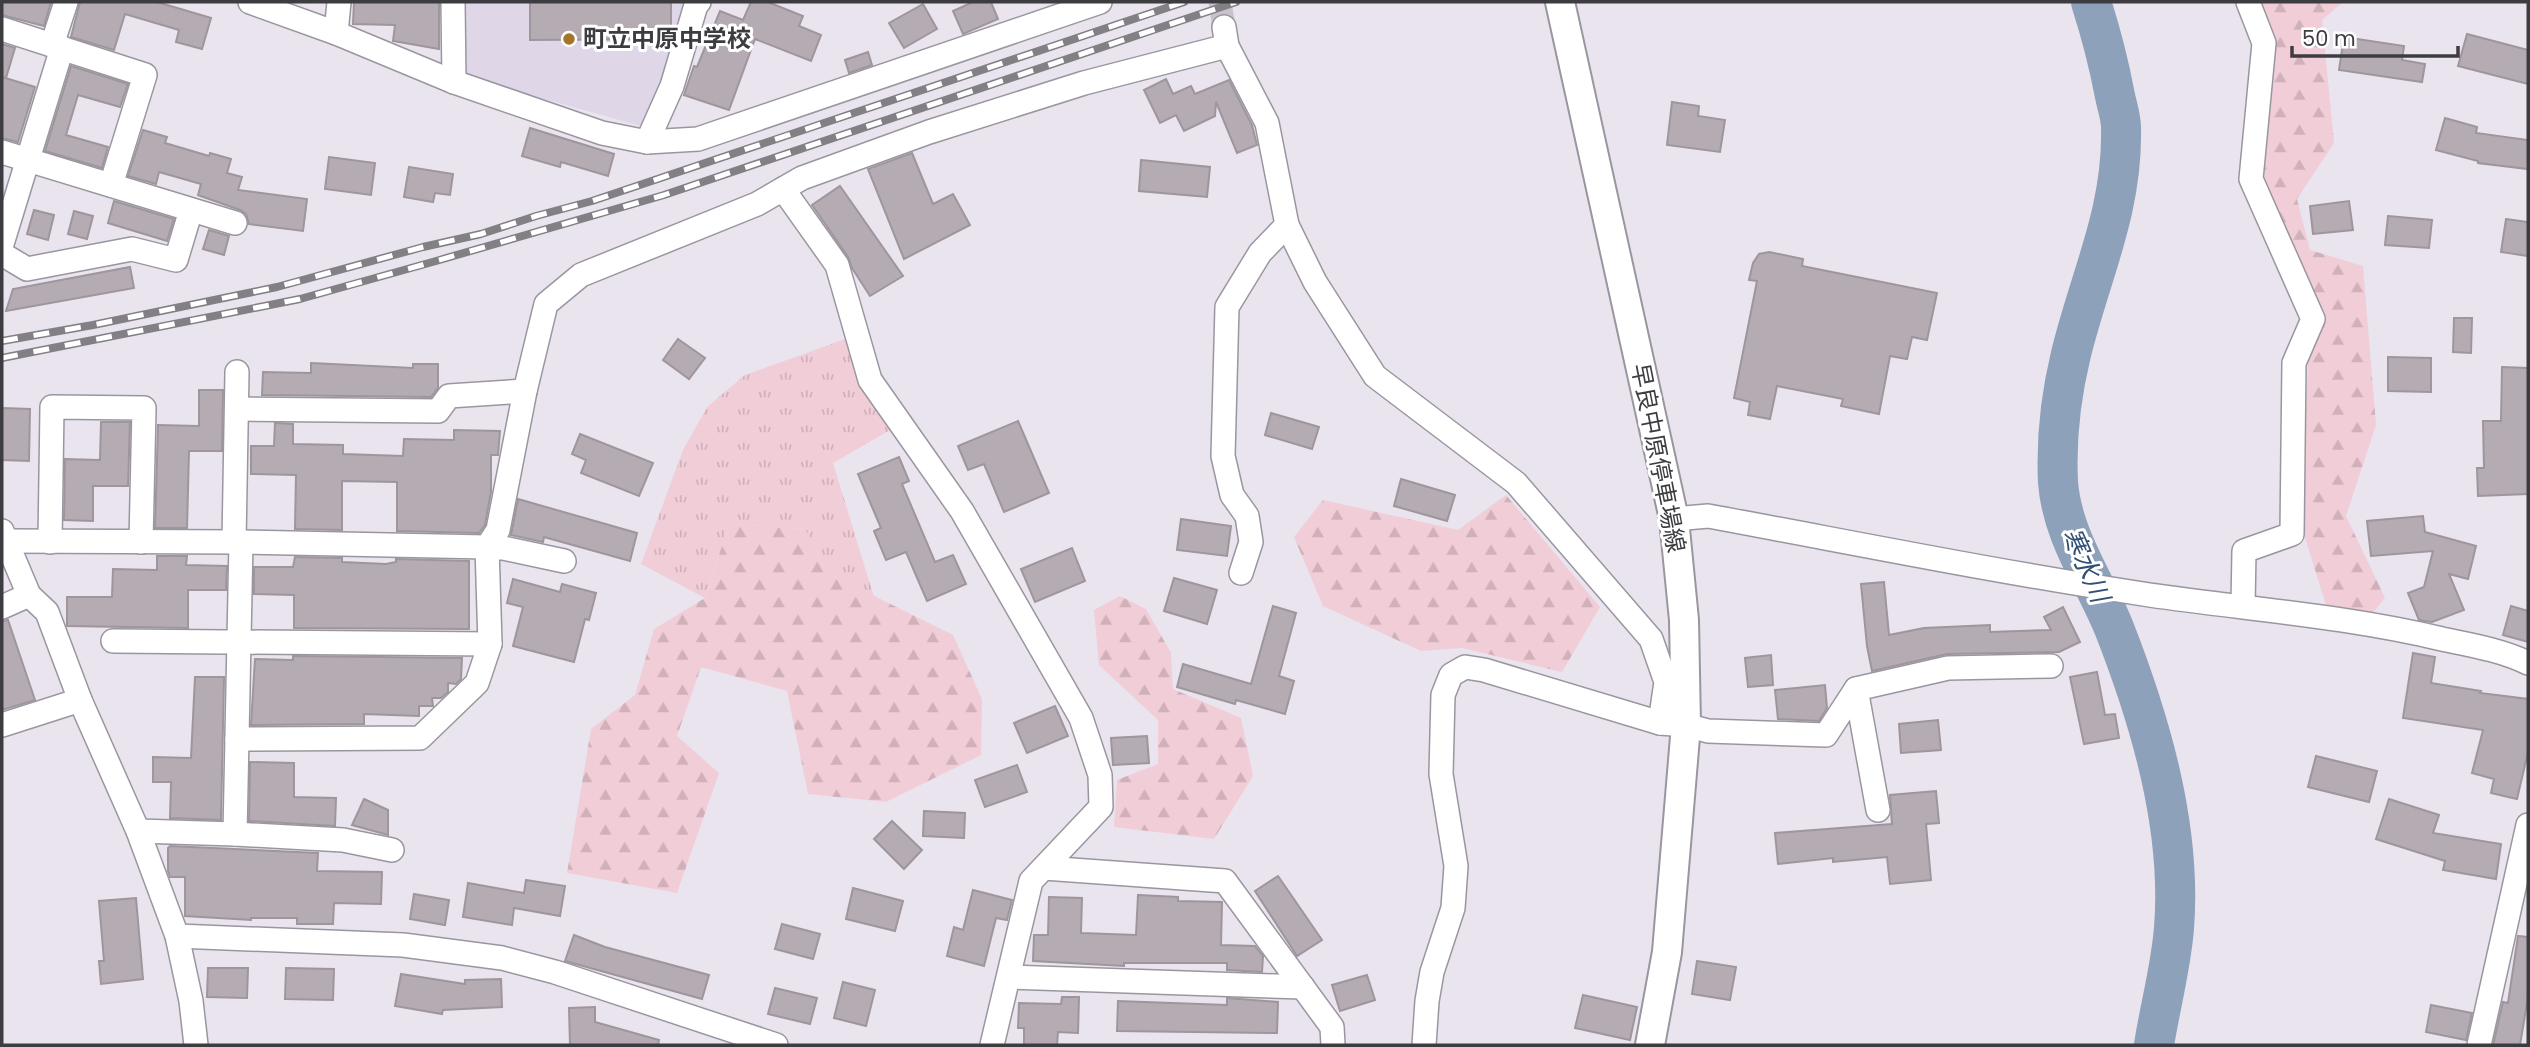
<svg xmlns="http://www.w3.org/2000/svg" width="2530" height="1047" font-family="Poppins,'Noto Sans JP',sans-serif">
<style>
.built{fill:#dfd7e8}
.grass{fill:url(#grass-tufts)}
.forest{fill:url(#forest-firs)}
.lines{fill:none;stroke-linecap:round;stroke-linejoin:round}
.river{stroke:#8da1bb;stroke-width:40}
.building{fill:#b5acb3;stroke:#9e959d;stroke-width:2}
.minor-tunnel{stroke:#c7c2cb;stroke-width:23;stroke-dasharray:23 11;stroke-linecap:butt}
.minor-casing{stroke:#9a969f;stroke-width:26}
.major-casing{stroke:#9a969f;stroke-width:32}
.minor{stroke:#fff;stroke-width:23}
.major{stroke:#fff;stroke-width:28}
.rail-casing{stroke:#827f85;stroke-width:8}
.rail{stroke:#fff;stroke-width:5;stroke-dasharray:16;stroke-linecap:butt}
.poi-dot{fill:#a47528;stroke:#fff;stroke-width:2.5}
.labels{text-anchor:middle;stroke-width:6;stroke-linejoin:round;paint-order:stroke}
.poi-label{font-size:24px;font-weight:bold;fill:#3d3c40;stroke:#fff;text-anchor:start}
.street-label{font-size:24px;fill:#3d3c40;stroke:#fff}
.water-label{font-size:26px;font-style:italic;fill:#315076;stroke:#fff}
</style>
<defs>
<pattern id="grass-tufts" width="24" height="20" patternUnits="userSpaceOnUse" patternTransform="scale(1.75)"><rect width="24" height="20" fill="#f1cdd8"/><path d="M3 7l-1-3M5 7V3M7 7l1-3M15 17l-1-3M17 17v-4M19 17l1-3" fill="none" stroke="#d0b1ba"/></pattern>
<pattern id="forest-firs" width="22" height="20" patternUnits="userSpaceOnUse" patternTransform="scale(1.75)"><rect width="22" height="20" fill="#f1cdd8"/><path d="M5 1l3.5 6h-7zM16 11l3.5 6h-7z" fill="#d0b1ba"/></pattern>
</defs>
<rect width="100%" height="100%" fill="#e9e4ee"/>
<polygon class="built" points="462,2 688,2 644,127 463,76"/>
<polygon class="grass" points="848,338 855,374 892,429 833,463 874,597 834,576 804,529 729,524 705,598 641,564 683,450 707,407 745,375"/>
<g class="forest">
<polygon points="2262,2 2343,2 2322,20 2334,143 2297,199 2310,250 2363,266 2376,425 2346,516 2385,598 2370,616 2327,608 2301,525 2308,361 2323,321 2264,179 2275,36"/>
<polygon points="1506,495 1600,607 1562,672 1462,648 1421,651 1323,606 1294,537 1323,500 1458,530"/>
<polygon points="729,524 805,529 834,576 953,635 982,699 981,755 886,802 808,794 787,691 701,667 677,736 719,773 677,893 567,873 591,729 635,695 654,629 705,598"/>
<polygon points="1120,596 1146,609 1171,653 1173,689 1241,718 1253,776 1214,839 1114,827 1117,780 1158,764 1158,720 1099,665 1094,610"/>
</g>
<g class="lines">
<path class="river" d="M2091 2C2101 33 2109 64 2115 96 2117 106 2121 117 2121 128 2123 211 2090 276 2071 354 2061 395 2056 440 2058 482 2062 536 2094 579 2114 628 2150 720 2182 827 2174 928 2171 967 2160 1007 2154 1045"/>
</g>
<g class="building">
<polygon points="2,2 51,2 44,26 2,15"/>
<polygon points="80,2 157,2 211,18 202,49 176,42 179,30 125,14 114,50 71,37"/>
<polygon points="354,2 439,2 439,49 393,41 395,25 353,24"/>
<polygon points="530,2 671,2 671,39 530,40"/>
<polygon points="751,2 768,2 803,16 799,26 821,35 811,61 755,39 729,110 684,95 694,66 697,67 720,11 743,20"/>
<polygon points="973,2 991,2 998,19 963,34 953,11"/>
<polygon points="923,4 937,29 904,48 889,23"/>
<polygon points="2467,34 2528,50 2528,84 2458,66"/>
<polygon points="2344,37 2404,46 2402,60 2425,64 2422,82 2339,70"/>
<polygon points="2,44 15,48 6,78 2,77"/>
<polygon points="868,52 872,65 849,73 845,60"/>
<polygon points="71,66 128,84 120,107 78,95 66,135 108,147 102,168 45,151"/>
<polygon points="2,77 35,87 18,142 2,138"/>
<polygon points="1166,79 1173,94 1191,86 1195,94 1229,80 1252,125 1257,145 1237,153 1216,102 1215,116 1184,131 1176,115 1160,123 1144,90"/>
<polygon points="1672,102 1699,106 1698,116 1725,120 1720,152 1667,145"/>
<polygon points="2445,118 2477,127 2476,133 2528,140 2528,169 2478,163 2478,161 2436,150"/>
<polygon points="530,128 614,154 608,176 561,162 560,167 522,156"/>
<polygon points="143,130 167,137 165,143 209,156 210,153 231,159 227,173 242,177 238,190 307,199 303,231 249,224 246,214 240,210 198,195 201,184 159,172 156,184 128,176"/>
<polygon points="912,153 933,204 953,194 970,225 904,259 868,169"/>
<polygon points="329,157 375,163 371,195 325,189"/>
<polygon points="1141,160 1210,167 1207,197 1139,191"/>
<polygon points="409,167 453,174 450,195 435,193 433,202 404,197"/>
<polygon points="840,186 903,276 870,296 852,268 848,257 812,205"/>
<polygon points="114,201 174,219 167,241 108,223"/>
<polygon points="2349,201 2353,230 2313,234 2310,206"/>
<polygon points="34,210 54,215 48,240 27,234"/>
<polygon points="74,211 93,216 87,239 68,234"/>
<polygon points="2388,216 2432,220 2429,248 2385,245"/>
<polygon points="2506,219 2528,222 2528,256 2501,252"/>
<polygon points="209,230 229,236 224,255 203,249"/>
<polygon points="1769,252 1803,259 1802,266 1937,293 1927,340 1912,337 1907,359 1890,356 1879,414 1841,406 1843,399 1777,386 1770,419 1748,415 1750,402 1734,398 1757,281 1749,280 1753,263 1759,254"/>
<polygon points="130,267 134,288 6,311 13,289"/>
<polygon points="2454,318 2472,318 2471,353 2453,352"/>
<polygon points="678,339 705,358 689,379 663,360"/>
<polygon points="2388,357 2431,358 2431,392 2388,391"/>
<polygon points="311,363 413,368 413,364 438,364 438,388 431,397 262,395 263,372 311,373"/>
<polygon points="2502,367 2528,368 2528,494 2478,496 2477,468 2484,468 2483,421 2501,421"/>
<polygon points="199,390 223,390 222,451 189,451 187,528 155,528 158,425 199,426"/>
<polygon points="2,408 30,409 29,461 2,460"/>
<polygon points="1271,413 1319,427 1312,449 1265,435"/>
<polygon points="1018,421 1049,493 1004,512 984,464 968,470 958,446"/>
<polygon points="101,422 130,422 128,486 93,486 93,521 64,520 65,459 100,460"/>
<polygon points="275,423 293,424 293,444 343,445 343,454 403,456 404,439 454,440 454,430 500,431 498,455 491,455 491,492 485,525 479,533 397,531 397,482 342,481 342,530 295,529 296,475 251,474 251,446 274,446"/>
<polygon points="580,434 653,463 639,496 581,473 586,460 572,454"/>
<polygon points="899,457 909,481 902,484 935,562 953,555 966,584 927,601 906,552 886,560 874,531 881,528 858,474"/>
<polygon points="1401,479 1455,495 1447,521 1394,506"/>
<polygon points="518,499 637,533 630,561 544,537 543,542 511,535"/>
<polygon points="2423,516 2425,532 2476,546 2468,579 2449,574 2464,610 2432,622 2419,620 2408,593 2424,587 2433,551 2371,556 2367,521"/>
<polygon points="1181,519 1231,526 1227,556 1177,550"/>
<polygon points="1072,548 1085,581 1035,602 1021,569"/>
<polygon points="157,556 187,556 186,565 227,566 226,590 188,590 188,628 67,626 67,597 112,597 113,569 157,570"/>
<polygon points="295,557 342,558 342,562 386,564 396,562 396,559 469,561 469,629 294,628 294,595 254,594 254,567 293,567"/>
<polygon points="1174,578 1217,590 1207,624 1164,611"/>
<polygon points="513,579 560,592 562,584 596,593 589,620 585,619 574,662 513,646 523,607 507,603"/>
<polygon points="1884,582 1889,635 1924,628 1990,625 1990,632 2051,630 2044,617 2063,607 2080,642 2059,652 1947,654 1872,671 1867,646 1861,584"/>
<polygon points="1273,606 1296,613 1279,676 1294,681 1285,714 1236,700 1235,704 1177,687 1183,664 1251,684"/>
<polygon points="2511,606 2528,611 2528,642 2503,635"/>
<polygon points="8,620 35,700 2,710 2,621"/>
<polygon points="2413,653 2435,657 2431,683 2481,691 2480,693 2528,699 2528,752 2517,799 2491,793 2494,779 2472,773 2483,730 2403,718"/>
<polygon points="1771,655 1773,685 1748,687 1745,658"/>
<polygon points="293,656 462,658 461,679 456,684 448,683 448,692 441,698 432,698 433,706 419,706 419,716 364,714 364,724 251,725 255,659 293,660"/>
<polygon points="2097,672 2105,715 2115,714 2119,738 2084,744 2070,677"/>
<polygon points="195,677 224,677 221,820 170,818 171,782 153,782 153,757 191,758"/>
<polygon points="1825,685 1827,708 1819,721 1778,719 1775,690"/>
<polygon points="1055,706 1068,736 1027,753 1014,723"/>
<polygon points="1938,720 1941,750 1901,753 1899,724"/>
<polygon points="1147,736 1149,763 1113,765 1111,738"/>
<polygon points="2316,756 2377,771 2369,802 2308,787"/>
<polygon points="250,762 294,763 294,797 336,798 335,826 249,821"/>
<polygon points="1017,765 1027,792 985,807 975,780"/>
<polygon points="1936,791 1939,823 1926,824 1931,880 1890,884 1887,857 1833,862 1833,858 1778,864 1775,833 1892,824 1890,795"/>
<polygon points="364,799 388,810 388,835 352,825"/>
<polygon points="2389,799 2439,815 2433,833 2501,844 2496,879 2443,870 2445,861 2376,839"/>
<polygon points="924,811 965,813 964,838 923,836"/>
<polygon points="892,821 922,850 904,869 874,839"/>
<polygon points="170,846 318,853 317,871 382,872 381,904 334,903 333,924 297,924 297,918 251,918 251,920 185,916 185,877 170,877 168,871 168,848"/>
<polygon points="1278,876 1322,940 1297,956 1255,891"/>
<polygon points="526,880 565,886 560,916 514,908 512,925 463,917 468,883 524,893"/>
<polygon points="853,888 903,901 895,931 846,919"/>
<polygon points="973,890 1012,900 1007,920 996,918 984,966 947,956 954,927 963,930"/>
<polygon points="414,894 449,900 445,925 410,919"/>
<polygon points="1138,895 1178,897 1178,901 1222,902 1221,945 1255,946 1263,956 1262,972 1227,970 1227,963 1124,963 1124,966 1033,961 1034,935 1048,935 1049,897 1082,898 1081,933 1136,935"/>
<polygon points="136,898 143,979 101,984 99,961 104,961 99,901"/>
<polygon points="782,924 820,934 813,959 775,949"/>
<polygon points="574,935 605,947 709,975 702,999 565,961"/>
<polygon points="2518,936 2528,937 2528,997 2520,1045 2493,1045 2503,1002 2508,1003"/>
<polygon points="1697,961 1736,967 1730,1000 1692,994"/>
<polygon points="208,968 248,968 247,998 207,997"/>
<polygon points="286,968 334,969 333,1000 285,999"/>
<polygon points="401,974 465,984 465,980 501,979 502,1007 443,1010 442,1014 395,1006"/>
<polygon points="1367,975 1375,1000 1340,1011 1332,985"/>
<polygon points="843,982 875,990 866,1026 834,1018"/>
<polygon points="775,988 817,998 810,1024 768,1014"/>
<polygon points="1583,995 1637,1007 1630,1040 1575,1028"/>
<polygon points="1062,997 1079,997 1078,1033 1058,1032 1057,1045 1024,1045 1024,1028 1018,1028 1019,1003 1061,1004"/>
<polygon points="1227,998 1278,1002 1277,1033 1117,1031 1118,1001 1227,1005"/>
<polygon points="2431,1005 2472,1013 2466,1040 2426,1032"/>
<polygon points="595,1007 595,1022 659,1040 658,1045 570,1045 569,1008"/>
</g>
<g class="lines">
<polyline class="minor-tunnel" points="1220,2 1224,27"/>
<g class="minor-casing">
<g id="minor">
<polyline points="250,2 336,33 454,82 602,133 647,142 698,139 1100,2"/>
<polyline points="453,2 454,82"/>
<polyline points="1224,27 1227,46 1267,123 1287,225 1260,253 1227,307 1223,456 1232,495 1247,516 1251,542 1241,573"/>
<polyline points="2,29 145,75 111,185"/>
<polyline points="336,33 339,2"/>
<polyline points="52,45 66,2"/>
<polyline points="647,142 672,86 696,5 699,2"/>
<polyline points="2,152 235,223"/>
<polyline points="783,189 837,265 870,380 962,511 1081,718 1100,775 1101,807 1031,881 992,1045"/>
<polyline points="1287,225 1315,282 1375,376 1516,483 1651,639 1666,682 1660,723"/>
<polyline points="2,244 62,48"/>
<polyline points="2,254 27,269 132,249 176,260 191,210"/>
<polyline points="237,409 438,411 449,396 525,391"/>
<path d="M1674 519 1708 516C1855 543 2002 573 2150 595 2247 609 2346 616 2442 639 2471 645 2501 650 2528 663"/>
<polyline points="2,531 29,595 47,612 80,700 138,831 177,936 191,1001 196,1045"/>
<polyline points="6,541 241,542 487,547 498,530 525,391 546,304 581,275 757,204 802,178 929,132 1084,83 1227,46"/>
<polyline points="50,542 52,407 144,408 141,542"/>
<polyline points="234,542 237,372"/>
<polyline points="2243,605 2244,551 2292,534 2294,363 2313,319 2251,179 2264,43 2248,2"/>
<polyline points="2,607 29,595"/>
<polyline points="113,641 490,644"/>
<polyline points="1856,689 1878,810"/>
<polyline points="2,725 80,700"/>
<polyline points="237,739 420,738 477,683 490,644 487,547 503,548 564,561"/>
<polyline points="138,831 235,834 241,542"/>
<polyline points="235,834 343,840 392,850"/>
<polyline points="1044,868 1225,881 1332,1027 1333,1045"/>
<polyline points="177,936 403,945 502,958 555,972 776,1045"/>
<polyline points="1009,977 1303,987"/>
<polyline points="1424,1045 1427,1001 1432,972 1453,908 1456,866 1441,774 1443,695 1451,675 1465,667 1484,670 1660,723 1686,725 1708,731 1826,735 1856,689 1948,668 2051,666"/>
<polyline points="2479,1045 2528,825"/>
</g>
</g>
<g class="major-casing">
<polyline id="major" points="1560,2 1674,519 1684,620 1686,725 1667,952 1650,1045"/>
</g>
<use href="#minor" class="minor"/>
<use href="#major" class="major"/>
<g class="rail-casing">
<g id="rail">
<polyline points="2,341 93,325 277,287 423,247 481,234 536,216 592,201 1184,2"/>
<polyline points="2,358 300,299 436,261 664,195 1236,2"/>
</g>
</g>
<use href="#rail" class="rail"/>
</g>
<circle class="poi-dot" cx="569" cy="39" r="7"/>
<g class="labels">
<g class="poi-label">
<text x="583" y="47">町立中原中学校</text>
</g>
<g class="street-label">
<text transform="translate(1658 458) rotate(79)" y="8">早良中原停車場線</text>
</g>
<g class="water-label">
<text transform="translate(2086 565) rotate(66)" y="9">寒水川</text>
</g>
</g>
<rect width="2530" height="1047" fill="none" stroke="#3d3c40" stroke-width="7"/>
<path d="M2292 46v10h166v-10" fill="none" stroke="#3d3c40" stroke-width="3.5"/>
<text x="2302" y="46" font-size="21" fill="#3d3c40" stroke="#ffffff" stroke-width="5" paint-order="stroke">50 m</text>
</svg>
